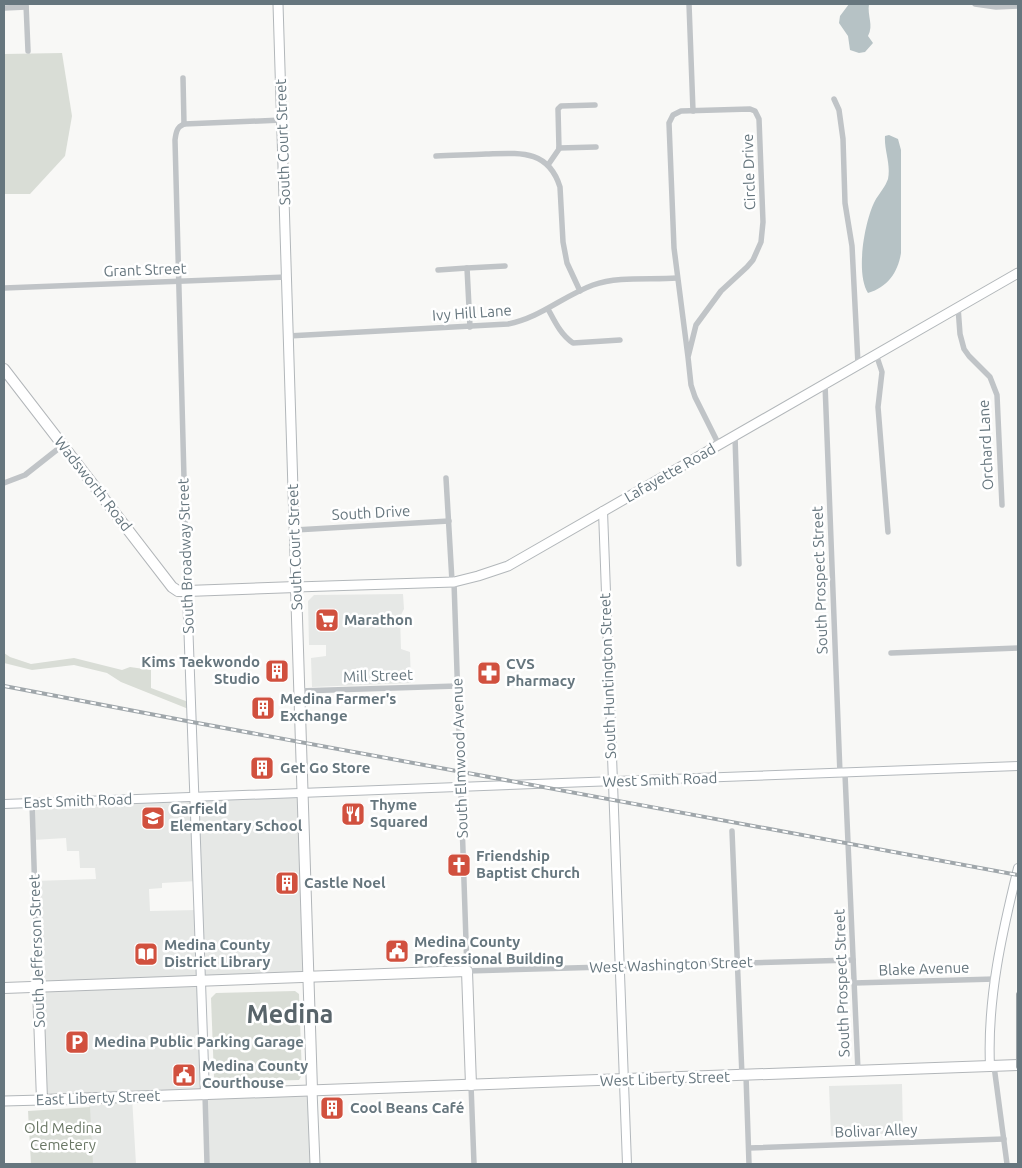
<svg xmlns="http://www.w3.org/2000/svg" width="1022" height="1168" font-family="Ubuntu,sans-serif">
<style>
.built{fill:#e6e8e6;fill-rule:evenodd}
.green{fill:#d9ddd6}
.water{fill:#b6c2c5}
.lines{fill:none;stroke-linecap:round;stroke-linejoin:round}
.secondary-casing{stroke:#b3b8bc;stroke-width:10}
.primary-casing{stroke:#b2b7ba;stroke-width:11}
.highway-casing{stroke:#b2b6b9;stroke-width:12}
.street{stroke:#c0c4c7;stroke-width:5.5}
.secondary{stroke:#fff;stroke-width:8}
.primary{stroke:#fff;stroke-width:9}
.highway{stroke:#fff;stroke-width:10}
.rail-casing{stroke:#a0a7ab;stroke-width:4}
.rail{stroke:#fff;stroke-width:2;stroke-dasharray:5.5;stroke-linecap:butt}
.labels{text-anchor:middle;stroke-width:5;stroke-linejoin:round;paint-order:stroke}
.street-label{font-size:15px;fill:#66767e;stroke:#fff}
.poi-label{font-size:15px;font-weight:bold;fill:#66767e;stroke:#fff;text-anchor:start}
.park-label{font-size:15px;fill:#6a7765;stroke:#fff}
.town-label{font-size:25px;font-weight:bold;fill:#58646a;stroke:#fff}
</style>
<rect width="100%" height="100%" fill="#f8f8f6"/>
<g class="built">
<polygon points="403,594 404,609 400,617 401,649 410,652 411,683 312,687 311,658 326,656 326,645 309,645 308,601 314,595"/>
<path d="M302 793 308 977 201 981 205 1093 312 1090 315 1164H207L205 1094 132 1097 136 1164H92L89 1099 42 1100 34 881 96 879 95 868H80L79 851H67L66 838 33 840 32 803ZM197 881 198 910 150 911 149 889 162 888V883Z"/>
<polygon points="902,1084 903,1133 831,1136 829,1086"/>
</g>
<g class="green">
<polygon points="62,53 72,116 65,156 30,194 4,194 4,54"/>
<polygon points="4,653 10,657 31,664 74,658 122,670 130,667 151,670 151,688 191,703 191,710 121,682 107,673 74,665 32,670 4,663"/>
<polygon points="295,991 299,994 302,1075 299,1080 219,1082 214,1077 211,998 216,993"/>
<polygon points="90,1107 93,1164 31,1164 28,1111"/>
</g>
<g class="water">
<path d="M849 4H869C867 16 874 25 868 36L873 43 865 52 859 53 850 50 848 36 839 23 840 16Z"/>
<path d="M889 135 898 139 901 150V253C898 272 888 287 868 293 855 273 865 218 876 199 881 191 885 187 888 179 891 164 884 150 885 136Z"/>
</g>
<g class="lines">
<g class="secondary-casing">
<g id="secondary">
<polyline points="603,511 627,1164"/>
<polyline points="187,591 205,1094"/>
<polyline points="4,804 1018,766"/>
<path d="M990 1066C987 999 1002 933 1018 868"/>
</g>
</g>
<g class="primary-casing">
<g id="primary">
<polyline points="278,4 296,587 454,582 478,576 508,566 1018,273"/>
<polyline points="312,1090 315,1164"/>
<polyline points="4,1101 42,1100"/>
</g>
</g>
<g class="highway-casing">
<g id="highway">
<polyline points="4,369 172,587 178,591 187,591 296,587 312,1090"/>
<polyline points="38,987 42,1100 1018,1065"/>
<polyline points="4,988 467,971 471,1085"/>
</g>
</g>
<g class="street">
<polyline points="26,4 28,51"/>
<polyline points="689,4 693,111"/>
<polyline points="975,4 996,7 1018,6"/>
<polyline points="4,8 26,7"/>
<polyline points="183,78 184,124"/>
<polyline points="834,99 839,110 843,139 845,203 852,246 858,364"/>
<polyline points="559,148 596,147"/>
<path d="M436 156C453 155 470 155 486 154 519 153 548 149 560 187L563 242 567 263 580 291"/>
<polyline points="548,165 559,149 558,109 561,106 595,105"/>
<polyline points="467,268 505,266"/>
<polyline points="438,270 467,268 470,327"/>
<polyline points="4,288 287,277"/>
<polyline points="958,307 960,334 964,349 969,356 990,377 997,395 1002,505"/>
<path d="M548 309C555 322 561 335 573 343L620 340"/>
<path d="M288 336 508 324C540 318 563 296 593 285 619 276 650 280 677 278"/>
<polyline points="876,354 882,372 878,407 888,532"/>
<polyline points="688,357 696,325 721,291 747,267 753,260 761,242 763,222 759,119 755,111 750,109 681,111 673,115 669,123 674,248 688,357 691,385 695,397 719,445"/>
<polyline points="825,384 840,774"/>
<polyline points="735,436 739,564"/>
<polyline points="446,478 452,581"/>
<polyline points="4,483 25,475 63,445"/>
<polyline points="295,530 449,521"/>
<polyline points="454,582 467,971 853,960"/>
<path d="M187 591 175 140C176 132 177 127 184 124L282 120"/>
<polyline points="891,653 1018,648"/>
<polyline points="299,691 457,686"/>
<polyline points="845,774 858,1071"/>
<polyline points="32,803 38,987"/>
<polyline points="732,831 742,1076"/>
<polyline points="854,983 995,979"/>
<polyline points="994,1066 1007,1164"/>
<polyline points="746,1076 749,1164"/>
<polyline points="471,1085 474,1164"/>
<polyline points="205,1094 207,1164"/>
<polyline points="749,1148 1004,1139"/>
</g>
<use href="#secondary" class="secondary"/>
<use href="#primary" class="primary"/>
<use href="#highway" class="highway"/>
<g class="rail-casing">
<g id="rail">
<polyline points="4,686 192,722 1018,875"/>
<polyline points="1018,994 1018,1067"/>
</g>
</g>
<use href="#rail" class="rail"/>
</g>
<defs>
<g id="supermarket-square" transform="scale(1.25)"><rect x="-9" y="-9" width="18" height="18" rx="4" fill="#d1503e" stroke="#fff"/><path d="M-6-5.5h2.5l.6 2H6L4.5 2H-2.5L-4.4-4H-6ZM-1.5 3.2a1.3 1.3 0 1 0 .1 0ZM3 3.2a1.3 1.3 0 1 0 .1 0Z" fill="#fff"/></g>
<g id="building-square" transform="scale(1.25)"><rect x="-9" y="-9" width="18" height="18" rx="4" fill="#d1503e" stroke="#fff"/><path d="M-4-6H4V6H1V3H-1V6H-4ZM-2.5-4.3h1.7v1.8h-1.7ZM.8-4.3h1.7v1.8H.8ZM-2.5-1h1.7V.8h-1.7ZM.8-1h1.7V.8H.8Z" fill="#fff"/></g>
<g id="pharmacy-square" transform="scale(1.25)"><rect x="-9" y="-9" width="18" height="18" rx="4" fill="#d1503e" stroke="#fff"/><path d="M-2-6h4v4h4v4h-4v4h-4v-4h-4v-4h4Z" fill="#fff"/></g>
<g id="restaurant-square" transform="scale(1.25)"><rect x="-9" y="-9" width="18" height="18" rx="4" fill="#d1503e" stroke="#fff"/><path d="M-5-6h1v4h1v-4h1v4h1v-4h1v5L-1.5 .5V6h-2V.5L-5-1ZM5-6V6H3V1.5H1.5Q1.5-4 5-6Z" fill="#fff"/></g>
<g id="school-square" transform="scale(1.25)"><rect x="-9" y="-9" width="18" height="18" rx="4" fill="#d1503e" stroke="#fff"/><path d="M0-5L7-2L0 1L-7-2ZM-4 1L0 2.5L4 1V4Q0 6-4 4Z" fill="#fff"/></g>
<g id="church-square" transform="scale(1.25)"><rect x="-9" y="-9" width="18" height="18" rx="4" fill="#d1503e" stroke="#fff"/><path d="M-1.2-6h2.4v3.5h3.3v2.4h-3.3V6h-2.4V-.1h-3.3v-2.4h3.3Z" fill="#fff"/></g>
<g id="civic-square" transform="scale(1.25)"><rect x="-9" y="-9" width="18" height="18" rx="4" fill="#d1503e" stroke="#fff"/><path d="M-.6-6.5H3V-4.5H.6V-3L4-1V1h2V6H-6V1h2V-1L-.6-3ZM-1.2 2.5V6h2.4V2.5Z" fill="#fff"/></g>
<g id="library-square" transform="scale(1.25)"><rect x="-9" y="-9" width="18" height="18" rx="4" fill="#d1503e" stroke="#fff"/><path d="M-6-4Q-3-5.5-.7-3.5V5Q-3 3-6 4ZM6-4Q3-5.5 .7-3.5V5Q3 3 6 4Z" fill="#fff"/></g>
<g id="parking-square" transform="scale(1.25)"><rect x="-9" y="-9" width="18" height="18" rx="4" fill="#d1503e" stroke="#fff"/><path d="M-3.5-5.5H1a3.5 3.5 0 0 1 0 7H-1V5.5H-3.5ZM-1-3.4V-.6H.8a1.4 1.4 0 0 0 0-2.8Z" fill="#fff"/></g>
</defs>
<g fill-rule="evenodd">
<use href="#supermarket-square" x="327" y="620"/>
<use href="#building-square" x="277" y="671"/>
<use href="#pharmacy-square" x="489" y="673"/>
<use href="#building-square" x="263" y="708"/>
<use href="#building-square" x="262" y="768"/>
<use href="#restaurant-square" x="353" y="814"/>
<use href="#school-square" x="153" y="818"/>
<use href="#church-square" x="459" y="865"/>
<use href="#building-square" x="287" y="883"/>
<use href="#civic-square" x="397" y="951"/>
<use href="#library-square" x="146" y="954"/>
<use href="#parking-square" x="77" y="1042"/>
<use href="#civic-square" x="184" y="1075"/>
<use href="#building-square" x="332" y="1108"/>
</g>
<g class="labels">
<g class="street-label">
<text transform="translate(283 142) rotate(-92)" y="5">South Court Street</text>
<text transform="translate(749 172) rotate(-92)" y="5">Circle Drive</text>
<text transform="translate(145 270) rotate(-2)" y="5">Grant Street</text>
<text transform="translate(472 313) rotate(-4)" y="5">Ivy Hill Lane</text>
<text transform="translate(986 445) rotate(-93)" y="5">Orchard Lane</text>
<text transform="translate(670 473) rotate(-30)" y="5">Lafayette Road</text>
<text transform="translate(93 484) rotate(52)" y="5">Wadsworth Road</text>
<text transform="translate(371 513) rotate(-3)" y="5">South Drive</text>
<text transform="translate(295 547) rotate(-92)" y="5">South Court Street</text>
<text transform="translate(186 556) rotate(-92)" y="5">South Broadway Street</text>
<text transform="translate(820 580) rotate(-92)" y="5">South Prospect Street</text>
<text transform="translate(378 676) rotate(-2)" y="5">Mill Street</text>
<text transform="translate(608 676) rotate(-92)" y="5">South Huntington Street</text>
<text transform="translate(460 758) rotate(-92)" y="5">South Elmwood Avenue</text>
<text transform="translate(660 780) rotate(-2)" y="5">West Smith Road</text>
<text transform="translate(78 801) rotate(-2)" y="5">East Smith Road</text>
<text transform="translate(37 951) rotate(-92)" y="5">South Jefferson Street</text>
<text transform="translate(671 965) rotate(-2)" y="5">West Washington Street</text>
<text transform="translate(924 969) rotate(-2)" y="5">Blake Avenue</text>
<text transform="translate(842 983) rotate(-92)" y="5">South Prospect Street</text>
<text transform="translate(665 1079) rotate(-2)" y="5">West Liberty Street</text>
<text transform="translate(98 1098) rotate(-2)" y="5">East Liberty Street</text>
<text transform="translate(876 1131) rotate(-2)" y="5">Bolivar Alley</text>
</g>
<g class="poi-label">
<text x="344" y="625">Marathon</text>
<text x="260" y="667" text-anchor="end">Kims Taekwondo<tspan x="260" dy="17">Studio</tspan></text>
<text x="506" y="669">CVS<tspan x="506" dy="17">Pharmacy</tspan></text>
<text x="280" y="704">Medina Farmer's<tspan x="280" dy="17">Exchange</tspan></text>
<text x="280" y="773">Get Go Store</text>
<text x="370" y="810">Thyme<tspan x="370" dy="17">Squared</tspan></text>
<text x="170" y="814">Garfield<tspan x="170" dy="17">Elementary School</tspan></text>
<text x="476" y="861">Friendship<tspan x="476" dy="17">Baptist Church</tspan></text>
<text x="304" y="888">Castle Noel</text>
<text x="414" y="947">Medina County<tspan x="414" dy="17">Professional Building</tspan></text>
<text x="164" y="950">Medina County<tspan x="164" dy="17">District Library</tspan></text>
<text x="94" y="1047">Medina Public Parking Garage</text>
<text x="202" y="1071">Medina County<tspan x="202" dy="17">Courthouse</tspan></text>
<text x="350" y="1113">Cool Beans Café</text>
</g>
<g class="park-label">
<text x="63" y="1133">Old Medina<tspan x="63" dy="17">Cemetery</tspan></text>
</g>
<g class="town-label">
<text x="290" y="1023">Medina</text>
</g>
</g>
<rect width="1022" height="1168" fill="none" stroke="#66767e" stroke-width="10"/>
</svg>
